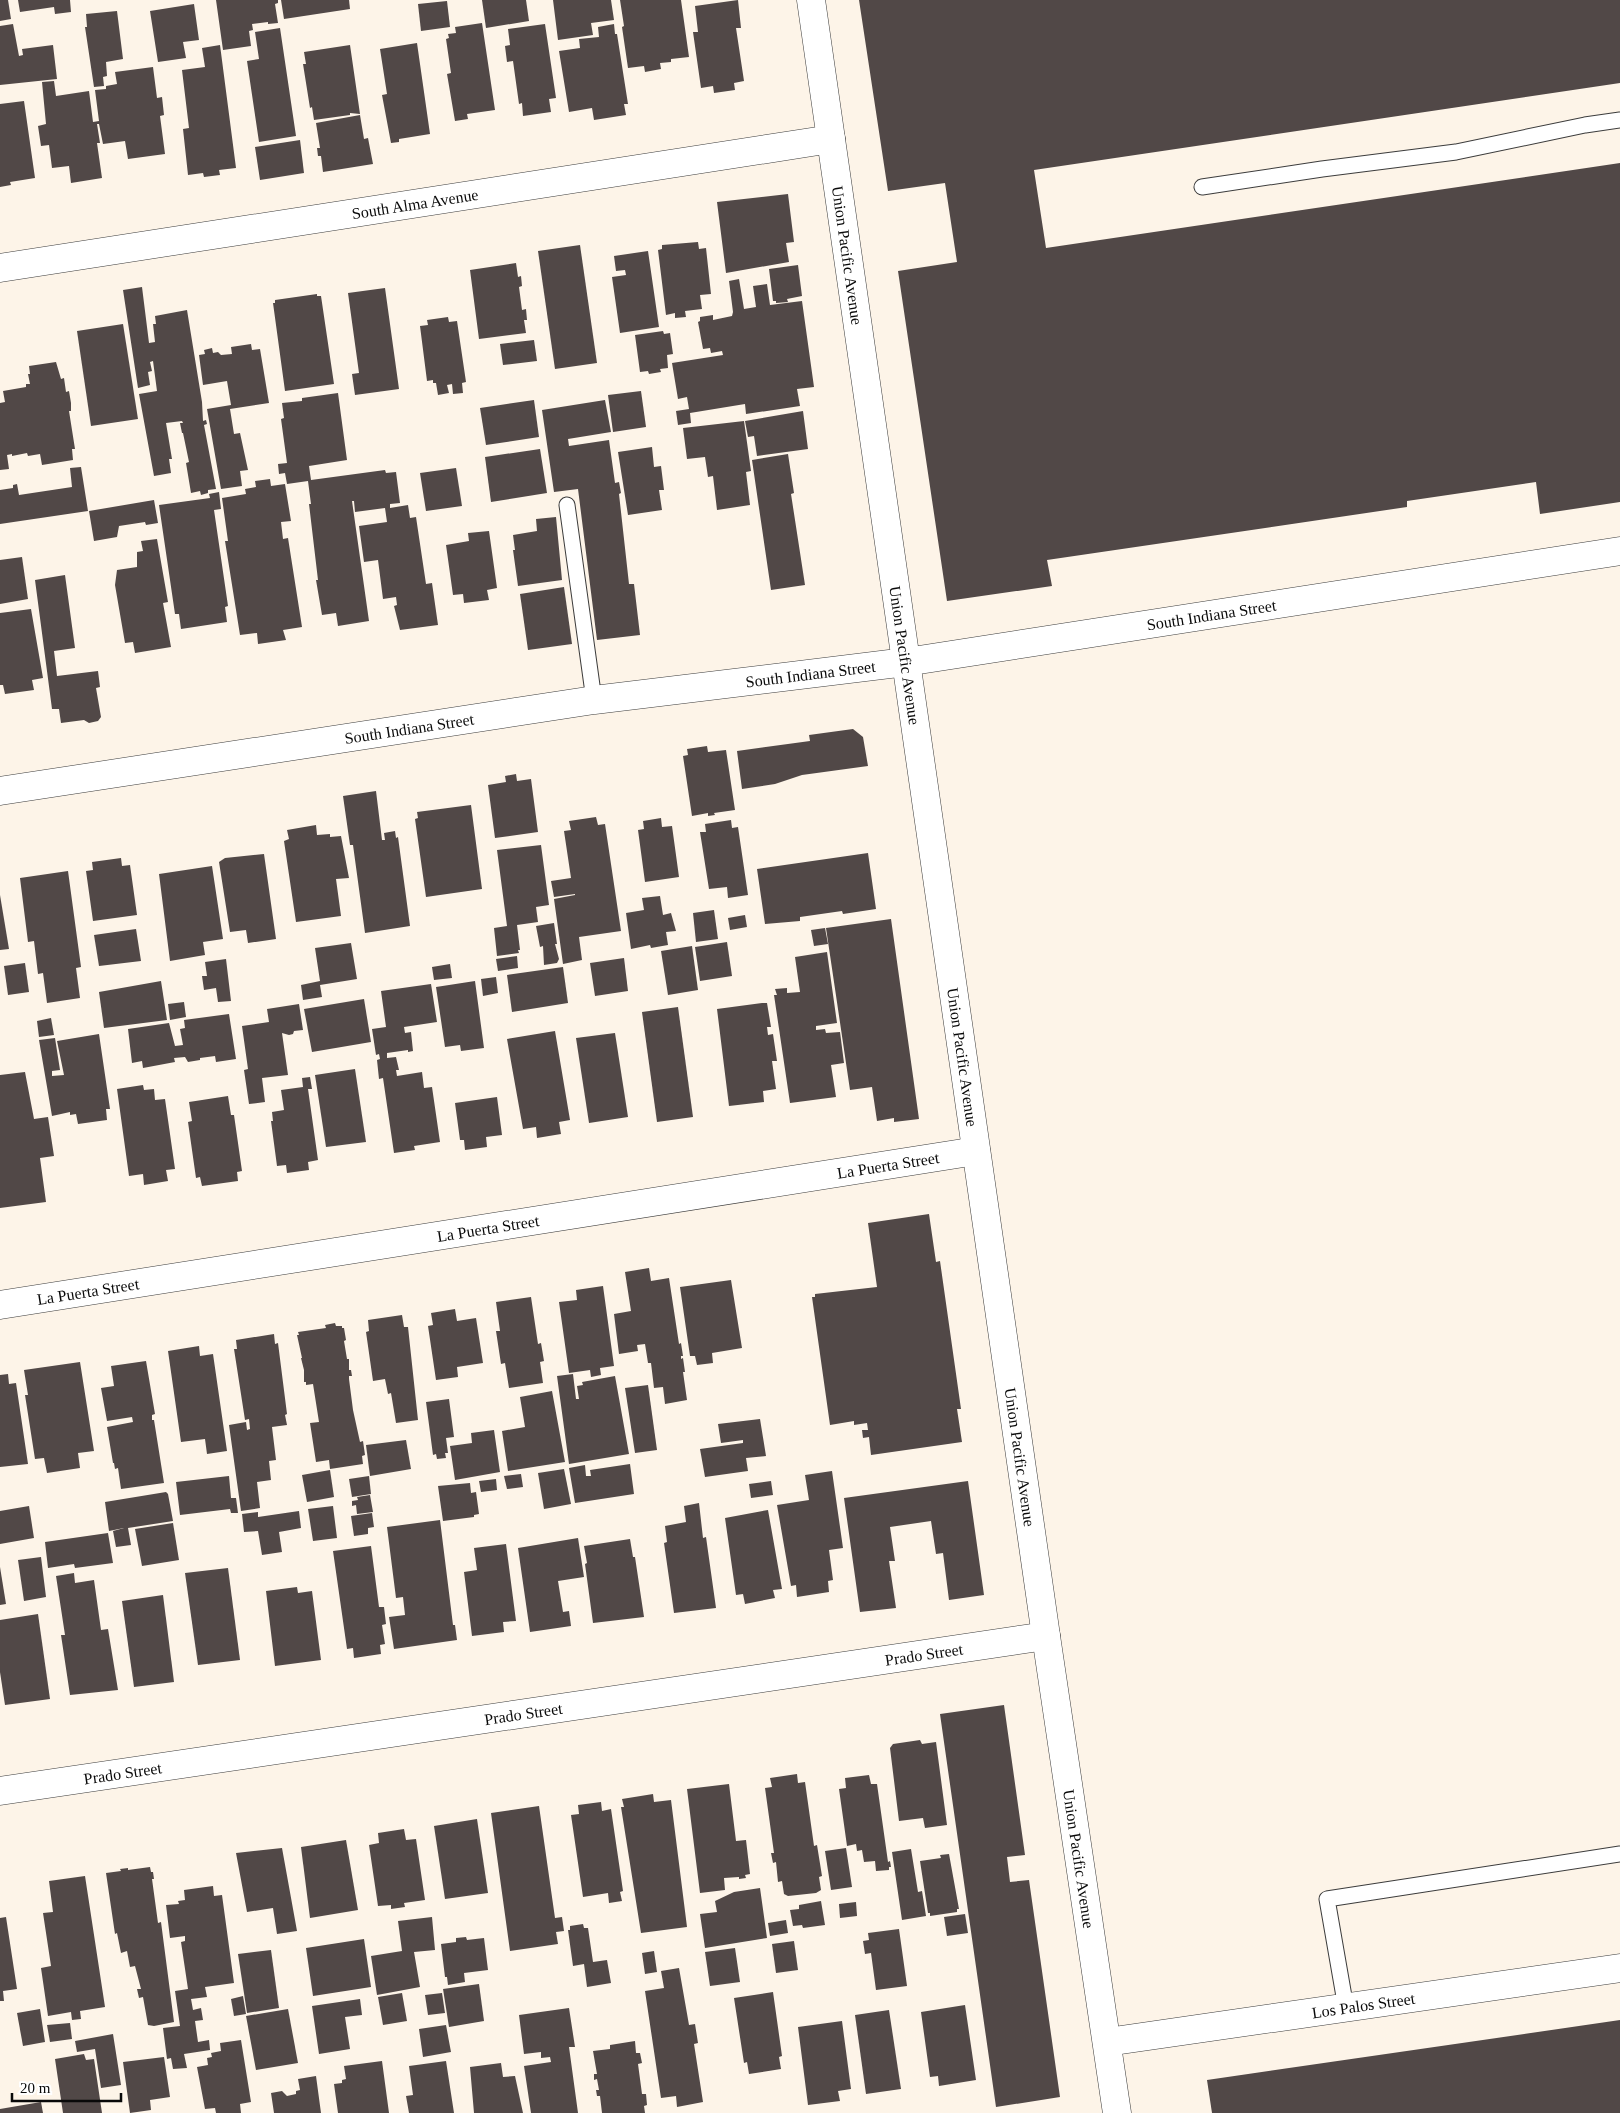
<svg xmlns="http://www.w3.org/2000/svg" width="1620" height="2113" font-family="Georgia,serif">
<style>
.building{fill:#514847}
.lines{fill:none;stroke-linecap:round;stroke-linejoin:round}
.service-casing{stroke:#3c3c3c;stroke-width:17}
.minor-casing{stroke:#3c3c3c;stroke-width:29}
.tertiary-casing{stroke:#3c3c3c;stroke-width:29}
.service{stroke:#fff;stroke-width:15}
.minor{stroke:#fff;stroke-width:28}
.tertiary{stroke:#fff;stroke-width:28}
.labels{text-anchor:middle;stroke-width:5;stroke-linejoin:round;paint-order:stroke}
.street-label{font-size:16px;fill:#090909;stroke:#fff}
</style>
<rect width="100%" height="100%" fill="#fdf4e8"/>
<g class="building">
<polygon points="0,0 8,0 11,19 0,21"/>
<polygon points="18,0 70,0 71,12 55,14 54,7 20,12"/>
<polygon points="216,0 278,0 278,3 275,4 278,23 268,24 268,22 252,24 253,30 249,31 251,46 223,50"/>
<polygon points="281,0 349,0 350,9 284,19"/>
<polygon points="482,0 526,0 529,21 486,28"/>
<polygon points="553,0 611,0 614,20 591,23 593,35 558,40"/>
<polygon points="620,0 681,0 689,57 671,59 671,62 660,63 661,69 645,72 644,66 628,68 622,27 624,26"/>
<polygon points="738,0 741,28 736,28 744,81 734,83 735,90 714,93 713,86 701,88 693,32 698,32 695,6"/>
<polygon points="859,0 1620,0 1620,83 1034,170 1046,248 1620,163 1620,502 1540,514 1536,482 1407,501 1407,507 1047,560 1052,586 947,601 898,271 957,262 945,183 888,191"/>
<polygon points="447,1 450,27 421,31 418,4"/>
<polygon points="194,4 199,40 183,42 186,58 158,62 150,11"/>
<polygon points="117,11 123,59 106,62 107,76 103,77 104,86 94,87 85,27 87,27 86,14"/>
<polygon points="482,23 495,110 467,114 468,119 455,121 447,74 451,73 446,39 449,38 448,34 456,33 455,27"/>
<polygon points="13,24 19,56 23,55 22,49 53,45 57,79 0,85 0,26"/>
<polygon points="545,24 556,98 549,99 551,112 523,116 522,103 519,104 513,61 507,62 505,46 510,45 508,29"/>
<polygon points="614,24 615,34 617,34 628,104 624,104 626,115 594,120 592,108 569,112 559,51 580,48 579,39 599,37 598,27"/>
<polygon points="280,28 296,136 259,142 247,61 259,59 255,32"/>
<polygon points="417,43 430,134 399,139 399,142 391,143 382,95 387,94 380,49"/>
<polygon points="220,45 236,168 219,170 220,175 204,177 203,173 188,175 183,129 189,128 182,70 205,67 202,48"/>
<polygon points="350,45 360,114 350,113 350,115 314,120 312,107 310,108 303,64 306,64 304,52"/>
<polygon points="153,67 157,98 162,97 164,115 160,116 165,154 128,159 125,141 103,144 99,124 97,124 100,143 97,143 102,178 71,183 69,166 52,168 49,145 41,146 38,126 46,124 42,82 54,81 56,96 89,91 93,122 99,121 95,90 106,89 106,86 117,84 115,72"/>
<polygon points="24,101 35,178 10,182 11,185 0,187 0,104"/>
<polygon points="360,115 364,139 368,138 373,164 323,172 321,156 318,156 317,148 320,148 316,123"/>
<polygon points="300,140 304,173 260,180 255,147"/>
<polygon points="788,194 794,242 786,243 789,262 726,273 717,202"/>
<polygon points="698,242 699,249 706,248 711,294 700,295 702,309 685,311 686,317 675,318 675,313 666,315 658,250 662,249 662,245"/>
<polygon points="580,245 597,363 555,369 538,251"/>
<polygon points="648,251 659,327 620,333 612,277 626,275 625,270 616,271 614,256"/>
<polygon points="516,263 518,277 521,276 522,286 519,287 522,310 526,309 527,320 524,320 526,333 479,339 470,270"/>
<polygon points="798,265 802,296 787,299 788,302 776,303 776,301 773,301 769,269"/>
<polygon points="739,279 744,309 756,307 753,286 767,284 770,305 802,301 814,387 797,389 800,406 746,414 745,404 690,413 691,423 678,425 676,411 689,409 687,397 678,399 672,363 723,355 722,351 711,353 710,348 703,349 698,322 700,321 700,317 713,315 713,320 732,316 733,312 729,281"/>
<polygon points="142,287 149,343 155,342 153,324 156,324 155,316 187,310 202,402 203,421 206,420 207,424 204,425 216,489 208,490 208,493 201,495 200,491 191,493 186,463 189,462 183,433 182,433 180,423 183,423 182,421 166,423 172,459 169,459 171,473 154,476 139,394 157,391 153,361 150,362 152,371 148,372 150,385 138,388 123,290"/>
<polygon points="385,288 399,389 355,395 352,374 359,373 348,293"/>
<polygon points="317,294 317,296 321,296 334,384 285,391 273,303 275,303 275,300"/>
<polygon points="448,317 449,322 457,321 466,382 462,383 463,393 453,394 452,384 447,385 449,393 438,395 436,383 433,383 433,380 427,381 420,326 428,325 427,320"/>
<polygon points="123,324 138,419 91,426 77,331"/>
<polygon points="663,331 664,334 670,333 673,354 667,355 668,368 660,369 661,372 649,374 648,371 640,372 635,335"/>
<polygon points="534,340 537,361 503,365 500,344"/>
<polygon points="251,344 252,350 260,349 269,403 230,409 234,434 240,433 248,470 240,471 242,486 221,489 207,409 231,405 227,381 203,385 199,355 205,354 204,350 212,348 213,353 218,352 221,355 232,354 231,347"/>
<polygon points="56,362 61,379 64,378 66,392 69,391 71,403 71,411 69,411 75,449 72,449 73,460 42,465 40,454 28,456 27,453 12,456 12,454 7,455 9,469 0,470 0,403 5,402 3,391 26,387 26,384 30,384 28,374 30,374 29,366"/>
<polygon points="641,391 646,427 613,432 608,395"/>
<polygon points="338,393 347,460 309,466 311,480 385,470 386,473 396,472 400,503 390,504 390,508 408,505 410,518 416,517 426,584 432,583 438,625 400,630 394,606 397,605 396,597 383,599 378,560 364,562 359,526 387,522 385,508 355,512 354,501 352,501 369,621 338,626 336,613 322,615 316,580 318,580 309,504 311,504 308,481 287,484 285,473 279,474 278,464 287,463 281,419 284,418 282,403 302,401 302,398"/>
<polygon points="534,400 539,437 486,445 480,408"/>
<polygon points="605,400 611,432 568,439 569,446 609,440 615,483 619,482 621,493 619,494 629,584 634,584 640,635 597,640 578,489 554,492 542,410"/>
<polygon points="803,411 808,449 757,456 754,436 748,437 745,421"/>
<polygon points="744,421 751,471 746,472 750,505 717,510 713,476 708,477 705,457 687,459 683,428"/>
<polygon points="652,447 654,467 661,466 664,490 659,490 662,510 628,515 618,452"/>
<polygon points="540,449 547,493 491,502 485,457"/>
<polygon points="788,454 794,493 791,494 805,585 771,590 752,460"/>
<polygon points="81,467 88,511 0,524 0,490 13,488 13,485 17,484 19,495 72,487 70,468"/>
<polygon points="456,468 462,506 426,511 420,473"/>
<polygon points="270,479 271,486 285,484 291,521 281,522 283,539 288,538 302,627 283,630 286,640 258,644 257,633 240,635 225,541 228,541 222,498 246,494 245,489 256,487 255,481"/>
<polygon points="219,492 221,509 214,510 228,606 225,607 227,622 181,629 179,614 175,614 159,505 210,498 209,494"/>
<polygon points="154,500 158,523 146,525 145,522 119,526 117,537 94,541 89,511"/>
<polygon points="556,517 562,580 518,586 513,550 515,550 513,535 537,531 536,519"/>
<polygon points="489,531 497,588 487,590 489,600 464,603 463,594 453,595 446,545 469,541 468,533"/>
<polygon points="157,539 168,602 163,603 171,647 135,653 133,642 125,643 115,585 117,570 137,567 137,552 143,551 141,541"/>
<polygon points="22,557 28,599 0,604 0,560"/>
<polygon points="65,575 75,648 54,651 57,676 98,671 100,687 96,688 101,717 98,721 89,723 84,720 61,723 59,709 52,709 35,580"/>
<polygon points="564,587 572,644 528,650 520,594"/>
<polygon points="31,609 43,678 32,680 34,690 5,694 3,685 0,685 0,613"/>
<polygon points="853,729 863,737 868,766 802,775 775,784 742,789 737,751 810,741 809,735"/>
<polygon points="707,746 708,752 726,750 735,810 714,813 715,815 708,816 708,813 692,816 683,756 688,755 687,749"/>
<polygon points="516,774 517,781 531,779 538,832 495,838 488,785 506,782 505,776"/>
<polygon points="376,791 382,840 385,840 384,833 395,831 396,838 398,837 410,926 365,933 353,845 350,845 343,796"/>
<polygon points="471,805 482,889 426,897 415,819 418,818 417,812"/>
<polygon points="596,817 598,825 605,824 621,931 579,937 582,960 563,964 554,899 575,895 575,894 554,897 551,881 571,878 564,831 571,830 569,821"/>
<polygon points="661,818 662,827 672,826 679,877 645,882 638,830 644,829 643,821"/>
<polygon points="731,820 732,828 738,827 748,895 728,898 727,887 709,889 700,832 706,832 705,824"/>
<polygon points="316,825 317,835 330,834 330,837 341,836 349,878 336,879 341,916 296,922 284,841 289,839 287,830"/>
<polygon points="541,845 549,905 536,907 538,922 517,925 520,950 518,950 519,953 497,956 494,928 507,926 497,850"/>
<polygon points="868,853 876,909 843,914 842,911 800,917 800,921 765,924 757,869"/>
<polygon points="264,854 276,939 248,943 246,930 230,932 219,862 225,858"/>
<polygon points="121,858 122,866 130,865 137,915 93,921 86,871 93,870 92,862"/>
<polygon points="212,866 223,939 203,942 205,955 170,961 159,874"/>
<polygon points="68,871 81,967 76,968 80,998 47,1003 43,973 38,974 34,941 28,942 20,878"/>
<polygon points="0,895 9,949 0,950"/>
<polygon points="660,896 663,915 671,913 676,931 666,932 668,945 651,948 650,945 631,949 626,913 644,910 642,898"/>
<polygon points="714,910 718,939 696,942 693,913"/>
<polygon points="745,915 747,927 730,930 728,918"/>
<polygon points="891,919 919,1119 894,1122 894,1118 877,1121 872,1087 850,1090 826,928"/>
<polygon points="554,923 557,944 555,944 559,959 557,963 544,965 543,946 540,947 536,926"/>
<polygon points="825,928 828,944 814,946 811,930"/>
<polygon points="136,929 141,961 99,966 94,935"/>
<polygon points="727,942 732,976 700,981 695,947"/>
<polygon points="351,943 357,979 320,985 322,997 303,1000 301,985 320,981 315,948"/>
<polygon points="692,946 698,990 668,995 661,951"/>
<polygon points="827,952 837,1023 816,1026 816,1030 825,1029 826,1033 840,1032 844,1063 831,1065 836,1097 790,1103 774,995 777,995 775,989 787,988 787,993 800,992 795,957"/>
<polygon points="517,956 518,968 498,971 496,959"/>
<polygon points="624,958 628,991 595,996 590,963"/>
<polygon points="226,959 231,1001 218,1002 216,988 204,990 202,976 207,976 205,962"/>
<polygon points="25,963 29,992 8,995 4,966"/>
<polygon points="450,964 452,978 434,980 432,967"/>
<polygon points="563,967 568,1003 512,1012 507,975"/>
<polygon points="496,977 498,993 483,996 481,979"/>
<polygon points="161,981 167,1020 104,1028 99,992"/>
<polygon points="475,981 484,1048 461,1051 460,1045 445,1047 436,987"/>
<polygon points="431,984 437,1022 404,1027 405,1033 411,1032 413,1051 408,1052 408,1050 387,1053 387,1058 396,1057 399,1070 396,1070 397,1076 422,1072 424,1088 432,1087 440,1142 414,1146 415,1150 394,1153 383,1078 379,1079 377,1060 380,1059 379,1054 376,1055 372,1029 386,1027 381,991"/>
<polygon points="364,999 371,1042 312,1052 304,1009"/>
<polygon points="184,1002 186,1017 170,1020 168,1004"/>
<polygon points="762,1003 767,1003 771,1027 767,1027 768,1035 773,1034 777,1061 772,1061 776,1089 763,1091 764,1102 729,1106 717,1009"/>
<polygon points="299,1004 303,1030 294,1031 293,1034 289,1035 282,1033 288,1075 262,1078 265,1102 249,1104 244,1070 248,1069 242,1026 269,1022 267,1009"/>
<polygon points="678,1007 693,1117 657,1122 642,1012"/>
<polygon points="229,1014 236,1059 216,1062 215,1056 200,1058 200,1060 188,1062 185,1057 174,1058 175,1062 143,1068 142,1061 132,1063 128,1029 169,1023 175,1046 183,1045 180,1029 185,1028 184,1020"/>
<polygon points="51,1018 54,1035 39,1037 37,1021"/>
<polygon points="555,1031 570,1120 559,1122 561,1134 537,1138 536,1127 523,1129 507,1039"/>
<polygon points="615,1033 628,1117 589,1123 576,1038"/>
<polygon points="99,1034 110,1109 106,1109 107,1120 78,1124 76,1114 70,1115 70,1112 52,1116 39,1040 55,1038 60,1070 52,1071 52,1076 64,1075 57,1041"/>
<polygon points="355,1069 366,1142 326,1147 315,1075"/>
<polygon points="25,1072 34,1119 48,1117 54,1156 40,1158 46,1202 0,1208 0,1075"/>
<polygon points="310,1077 312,1089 308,1089 318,1160 308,1162 309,1170 287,1173 286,1165 277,1166 271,1121 273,1121 272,1112 284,1110 281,1090 303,1087 302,1078"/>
<polygon points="143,1085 144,1090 154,1089 155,1100 165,1099 175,1169 166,1170 168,1181 144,1185 143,1174 129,1176 117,1089"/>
<polygon points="228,1096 231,1115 234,1115 242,1171 237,1172 238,1181 202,1186 200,1177 196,1178 188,1122 192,1121 189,1102"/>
<polygon points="497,1097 502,1135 486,1137 487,1147 465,1150 464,1140 460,1140 455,1103"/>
<polygon points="929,1214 936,1262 940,1261 961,1409 957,1409 962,1442 871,1455 869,1437 863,1438 862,1430 868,1430 867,1423 854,1425 854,1421 830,1425 812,1297 815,1297 815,1294 877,1287 868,1223"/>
<polygon points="649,1268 651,1281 669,1278 679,1344 681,1343 683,1356 681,1356 681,1359 683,1358 685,1372 683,1372 687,1400 665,1404 663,1387 654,1388 651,1363 648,1363 645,1344 637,1345 638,1351 619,1354 614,1314 631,1311 625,1272"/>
<polygon points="731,1280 742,1348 712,1353 713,1363 697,1365 695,1356 690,1356 680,1287"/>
<polygon points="603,1286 614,1366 600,1368 601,1375 591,1377 590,1370 569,1373 559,1302 577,1300 576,1290"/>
<polygon points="531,1297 538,1344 541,1343 544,1361 540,1362 543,1383 509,1388 505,1363 501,1364 496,1331 500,1331 496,1302"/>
<polygon points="455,1309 457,1321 476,1318 483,1363 457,1367 458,1377 436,1380 428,1326 433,1325 431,1313"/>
<polygon points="402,1315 404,1327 408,1327 418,1420 396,1423 391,1393 388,1394 385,1379 373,1381 366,1332 369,1331 368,1320"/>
<polygon points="335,1323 336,1326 342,1326 342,1328 344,1328 346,1340 344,1341 347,1359 349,1359 349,1370 351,1370 352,1376 349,1376 349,1379 353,1410 360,1442 363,1441 365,1455 362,1456 363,1464 330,1469 329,1460 316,1462 310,1423 319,1422 313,1384 306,1385 306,1382 304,1382 304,1370 301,1358 302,1358 297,1335 299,1335 298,1332 326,1328 325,1325"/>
<polygon points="274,1334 275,1344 278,1343 287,1414 285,1415 287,1425 272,1427 276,1460 269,1461 271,1480 257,1482 260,1508 241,1511 229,1425 246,1422 247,1430 250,1429 249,1419 245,1420 234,1349 237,1349 236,1340"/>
<polygon points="199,1346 200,1356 213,1354 227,1451 207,1454 205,1439 181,1442 168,1351"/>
<polygon points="146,1361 155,1414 152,1415 152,1420 154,1420 164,1483 121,1489 118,1468 115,1469 114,1463 113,1463 107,1427 133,1422 132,1417 107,1421 101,1388 114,1386 111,1366"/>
<polygon points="80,1362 94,1451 78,1453 80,1468 47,1473 44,1458 35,1459 25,1395 28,1395 24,1370"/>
<polygon points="8,1374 9,1384 16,1383 28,1464 0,1467 0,1375"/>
<polygon points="573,1374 576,1399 579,1399 577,1386 583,1385 582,1382 615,1376 629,1454 569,1464 557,1376"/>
<polygon points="648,1385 657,1450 635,1453 625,1388"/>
<polygon points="552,1391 565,1462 508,1471 502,1431 525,1427 520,1397"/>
<polygon points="449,1399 454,1437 446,1438 448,1453 445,1453 446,1458 437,1459 436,1454 433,1455 426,1402"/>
<polygon points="760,1419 766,1456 746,1458 748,1471 705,1477 700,1449 743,1443 743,1440 721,1443 718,1424"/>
<polygon points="494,1430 500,1472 455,1480 450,1446 472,1443 471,1433"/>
<polygon points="406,1440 411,1469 370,1476 366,1445"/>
<polygon points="630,1464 634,1494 575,1503 569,1468 585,1465 586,1476 591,1476 590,1470"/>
<polygon points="564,1469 571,1504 544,1509 538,1473"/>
<polygon points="330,1470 334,1497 307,1502 302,1475"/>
<polygon points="832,1471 843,1548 829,1550 833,1580 828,1581 829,1592 797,1597 796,1585 791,1586 777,1505 809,1500 805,1475"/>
<polygon points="521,1474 523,1487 507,1489 504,1476"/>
<polygon points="229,1476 231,1498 236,1498 238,1513 231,1513 230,1509 180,1515 176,1482"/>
<polygon points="369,1476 371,1494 352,1497 349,1479"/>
<polygon points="496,1479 497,1490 481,1492 479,1481"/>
<polygon points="771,1481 773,1495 751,1498 749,1484"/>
<polygon points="968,1481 984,1595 949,1600 943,1553 936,1554 931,1521 890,1527 895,1561 889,1561 896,1608 860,1612 844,1498"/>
<polygon points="470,1483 471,1493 476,1492 479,1514 474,1515 474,1517 443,1521 438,1486"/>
<polygon points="166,1492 168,1494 173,1521 128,1528 131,1545 116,1547 113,1531 124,1528 109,1531 105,1502"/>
<polygon points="370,1495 373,1512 357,1514 356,1505 352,1506 352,1501 358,1500 357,1497"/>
<polygon points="699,1503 703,1538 706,1537 716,1608 674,1613 664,1543 667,1542 665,1526 686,1522 684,1506"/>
<polygon points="29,1506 34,1538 0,1544 0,1511"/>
<polygon points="333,1506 337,1538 313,1541 308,1509"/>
<polygon points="768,1510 782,1589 773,1590 775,1598 745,1604 743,1594 736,1595 725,1518"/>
<polygon points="299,1511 301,1528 279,1532 282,1552 262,1555 258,1531 244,1532 242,1514 258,1512 258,1517"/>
<polygon points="372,1513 374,1527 368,1528 368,1534 354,1536 351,1516"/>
<polygon points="440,1520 453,1625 455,1625 457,1640 394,1649 389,1617 405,1615 403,1597 396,1598 387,1527"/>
<polygon points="173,1523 179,1560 142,1566 135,1529"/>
<polygon points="108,1533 113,1563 75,1568 74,1564 48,1568 45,1542"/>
<polygon points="578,1538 584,1577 558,1581 563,1612 569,1611 571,1626 530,1632 518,1548"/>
<polygon points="630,1539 633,1557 635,1557 644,1617 593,1623 585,1564 587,1563 584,1546"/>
<polygon points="506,1544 516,1621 503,1622 504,1632 472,1636 464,1572 477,1570 474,1548"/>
<polygon points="371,1546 379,1607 384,1607 386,1624 382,1625 385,1644 380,1645 381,1654 354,1658 353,1648 347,1649 333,1551"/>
<polygon points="41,1557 46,1597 24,1601 18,1560"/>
<polygon points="0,1567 6,1604 0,1605"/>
<polygon points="228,1568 240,1660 198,1665 185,1573"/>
<polygon points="74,1573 75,1583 94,1580 101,1630 108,1629 118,1690 70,1695 61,1635 65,1635 56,1576"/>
<polygon points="297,1587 298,1593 312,1591 321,1660 275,1666 266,1591"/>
<polygon points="163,1595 174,1682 134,1687 122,1601"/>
<polygon points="38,1614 50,1699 5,1705 0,1672 0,1620"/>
<polygon points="1004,1705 1025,1855 1007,1857 1010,1882 1029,1880 1060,2097 996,2107 940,1714"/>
<polygon points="920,1740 922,1744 936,1742 947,1825 925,1828 923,1818 899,1821 890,1748 893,1744"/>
<polygon points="797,1774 798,1783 805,1782 814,1846 817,1845 822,1876 819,1877 821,1890 816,1893 788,1896 784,1894 782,1881 778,1882 776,1862 773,1863 771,1853 774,1853 765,1788 772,1787 770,1778"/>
<polygon points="869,1775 871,1784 877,1784 888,1862 890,1861 891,1867 889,1867 889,1870 876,1871 875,1861 864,1862 862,1850 857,1851 856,1844 847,1846 839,1789 846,1788 845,1778"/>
<polygon points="729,1784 736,1841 746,1840 750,1874 745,1875 746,1878 739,1879 739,1877 724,1878 725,1890 700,1893 687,1789"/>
<polygon points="653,1794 654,1802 671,1800 687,1927 641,1933 621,1807 624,1807 622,1799"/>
<polygon points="601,1802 602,1811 611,1809 623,1891 620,1892 622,1901 609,1903 608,1893 583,1897 571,1815 579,1814 578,1805"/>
<polygon points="539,1806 555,1918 562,1917 564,1931 556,1932 558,1944 510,1951 491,1813"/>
<polygon points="477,1819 488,1893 445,1899 434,1826"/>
<polygon points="404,1829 406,1840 416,1839 425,1900 404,1903 405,1907 391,1909 391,1905 378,1906 369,1845 379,1843 378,1833"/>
<polygon points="346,1840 358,1910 310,1918 301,1847"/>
<polygon points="282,1848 297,1931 277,1934 273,1908 247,1912 236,1853"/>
<polygon points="846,1848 852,1887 831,1890 825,1851"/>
<polygon points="911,1849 918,1892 922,1891 926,1916 902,1920 892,1852"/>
<polygon points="949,1854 959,1909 957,1909 957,1912 930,1916 930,1913 928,1913 920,1861 941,1858 940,1855"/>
<polygon points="150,1867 151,1872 153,1872 154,1879 152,1879 158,1923 161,1922 174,2022 154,2026 148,2025 143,1997 139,1998 137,1989 141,1989 135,1966 130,1967 127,1951 121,1953 117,1933 115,1934 106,1873 121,1871 120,1869 128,1868 128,1870"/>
<polygon points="85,1876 105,2007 80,2011 81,2019 72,2020 71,2012 48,2016 41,1968 51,1966 43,1913 53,1912 49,1881"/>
<polygon points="213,1886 214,1896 222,1895 234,1983 205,1987 207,1997 191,1999 193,2010 201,2008 203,2020 195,2021 198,2042 209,2040 210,2050 184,2054 187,2068 173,2069 171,2058 167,2059 163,2028 180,2026 175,1991 188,1989 181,1942 185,1941 185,1936 170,1938 166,1905 179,1904 178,1901 185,1900 184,1890"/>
<polygon points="760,1888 767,1938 705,1948 700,1914 717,1912 715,1901 734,1892"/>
<polygon points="821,1901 825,1925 803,1928 802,1925 793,1926 790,1910 799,1909 799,1905"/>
<polygon points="856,1902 857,1916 840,1918 839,1904"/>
<polygon points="965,1914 968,1933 947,1936 944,1917"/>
<polygon points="6,1917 17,1989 3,1991 4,2001 0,2001 0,1918"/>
<polygon points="432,1917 435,1950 414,1952 420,1987 377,1995 371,1956 402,1951 398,1921"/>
<polygon points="786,1920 788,1933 770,1936 768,1923"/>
<polygon points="583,1924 584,1928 588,1928 593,1962 607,1960 611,1983 587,1987 584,1964 573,1966 568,1930 570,1930 570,1926"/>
<polygon points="899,1929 907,1986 876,1990 871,1953 865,1954 863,1941 869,1940 868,1933"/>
<polygon points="466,1937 467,1940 484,1938 488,1970 464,1973 465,1982 448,1985 447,1977 445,1977 441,1944 456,1942 456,1938"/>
<polygon points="364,1939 371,1987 313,1996 306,1948"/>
<polygon points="794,1941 798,1970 776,1973 772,1944"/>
<polygon points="735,1948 740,1982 710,1986 705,1952"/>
<polygon points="271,1950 279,2008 247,2013 238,1954"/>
<polygon points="654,1951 657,1972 645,1974 642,1953"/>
<polygon points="679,1968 689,2025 695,2024 698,2043 694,2044 703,2102 677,2107 676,2096 661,2098 645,1991 664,1988 661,1971"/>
<polygon points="479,1984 484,2021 449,2027 443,1989"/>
<polygon points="773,1992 782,2056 779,2057 781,2069 749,2074 747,2062 744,2063 734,1998"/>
<polygon points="402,1993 407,2021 383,2025 378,1997"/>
<polygon points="442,1993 445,2013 428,2015 425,1995"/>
<polygon points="243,1996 246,2014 234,2016 231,1999"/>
<polygon points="360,1999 362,2015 345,2017 350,2049 319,2054 312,2006"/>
<polygon points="965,2005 976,2080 939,2086 938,2076 930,2077 921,2012"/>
<polygon points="569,2008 575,2047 569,2047 578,2113 531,2113 524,2066 551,2062 550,2057 541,2058 541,2052 524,2054 519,2015"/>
<polygon points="40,2009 45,2042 23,2046 17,2013"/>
<polygon points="288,2009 298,2063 256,2070 246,2016"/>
<polygon points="889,2010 901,2089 866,2094 855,2015"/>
<polygon points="1620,2020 1620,2113 1212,2113 1207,2080"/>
<polygon points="842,2021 851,2089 838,2091 840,2101 808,2105 798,2027"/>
<polygon points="70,2023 72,2039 50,2042 47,2025"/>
<polygon points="446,2025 451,2052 423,2057 419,2029"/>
<polygon points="113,2034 121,2085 101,2088 95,2049 77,2052 75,2041"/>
<polygon points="241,2040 251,2102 240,2104 241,2113 216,2113 215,2108 205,2109 197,2067 208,2065 207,2058 212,2057 211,2053 221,2051 220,2043"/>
<polygon points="635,2041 636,2053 640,2053 642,2063 638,2064 642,2094 646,2094 647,2105 644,2106 645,2113 602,2113 600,2096 597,2096 596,2090 599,2090 597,2079 594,2080 594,2074 597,2074 593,2051 610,2049 610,2045"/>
<polygon points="84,2054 86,2060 94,2059 102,2113 63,2113 55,2059"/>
<polygon points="164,2057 170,2097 150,2100 151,2110 130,2113 123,2062"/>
<polygon points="382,2061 389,2113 338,2113 334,2084 342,2083 342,2080 346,2079 344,2066"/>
<polygon points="446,2061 454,2113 409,2113 406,2096 413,2095 409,2066"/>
<polygon points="501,2063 503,2077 515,2076 523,2113 474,2113 470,2067"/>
<polygon points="316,2076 321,2113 274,2113 271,2093 282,2091 287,2096 296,2094 296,2091 300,2090 298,2079"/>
<polygon points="41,2102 43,2113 0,2113 0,2109"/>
</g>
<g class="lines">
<g class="service-casing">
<g id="service">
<polyline points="1202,187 1322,169 1456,152 1585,125 1620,120"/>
<polyline points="567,505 594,700"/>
<polyline points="1346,2008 1327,1899 1620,1854"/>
</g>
</g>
<g class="minor-casing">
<g id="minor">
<path id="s1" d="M0 268 831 139"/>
<path id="s2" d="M906 662 1620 551"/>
<path id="s3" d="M0 1305 976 1151"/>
<path id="s4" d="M0 1791 1046 1636"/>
<path id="s5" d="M1107 2042 1620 1968"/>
</g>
</g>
<g class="tertiary-casing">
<g id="tertiary">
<path id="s6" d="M811 0 1046 1636 1117 2113"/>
<path id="s7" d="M0 791 594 700 906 662"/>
</g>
</g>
<use href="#service" class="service"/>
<use href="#minor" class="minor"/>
<use href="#tertiary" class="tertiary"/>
</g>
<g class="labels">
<g class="street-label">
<text dy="6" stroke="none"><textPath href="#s1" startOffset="420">South Alma Avenue</textPath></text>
<text dy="6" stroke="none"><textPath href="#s6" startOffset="258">Union Pacific Avenue</textPath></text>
<text dy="6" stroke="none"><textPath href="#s2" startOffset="309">South Indiana Street</textPath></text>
<text dy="6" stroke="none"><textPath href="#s6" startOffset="662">Union Pacific Avenue</textPath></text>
<text dy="6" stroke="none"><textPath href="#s7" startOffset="819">South Indiana Street</textPath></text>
<text dy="6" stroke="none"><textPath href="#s7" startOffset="414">South Indiana Street</textPath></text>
<text dy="6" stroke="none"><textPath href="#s6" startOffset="1068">Union Pacific Avenue</textPath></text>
<text dy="6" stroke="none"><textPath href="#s3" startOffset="899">La Puerta Street</textPath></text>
<text dy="6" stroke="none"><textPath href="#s3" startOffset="494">La Puerta Street</textPath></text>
<text dy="6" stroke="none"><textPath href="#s3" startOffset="89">La Puerta Street</textPath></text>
<text dy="6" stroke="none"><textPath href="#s6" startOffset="1472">Union Pacific Avenue</textPath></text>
<text dy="6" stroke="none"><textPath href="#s4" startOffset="934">Prado Street</textPath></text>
<text dy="6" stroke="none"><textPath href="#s4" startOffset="529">Prado Street</textPath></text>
<text dy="6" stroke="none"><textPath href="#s4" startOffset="124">Prado Street</textPath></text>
<text dy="6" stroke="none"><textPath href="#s6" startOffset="1878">Union Pacific Avenue</textPath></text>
<text dy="6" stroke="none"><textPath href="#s5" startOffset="259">Los Palos Street</textPath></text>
</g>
</g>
<path d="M12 2093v8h109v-8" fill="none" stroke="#090909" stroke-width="2.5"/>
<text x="20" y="2093" font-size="15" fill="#090909" stroke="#ffffff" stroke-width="4" paint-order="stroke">20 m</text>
</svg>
